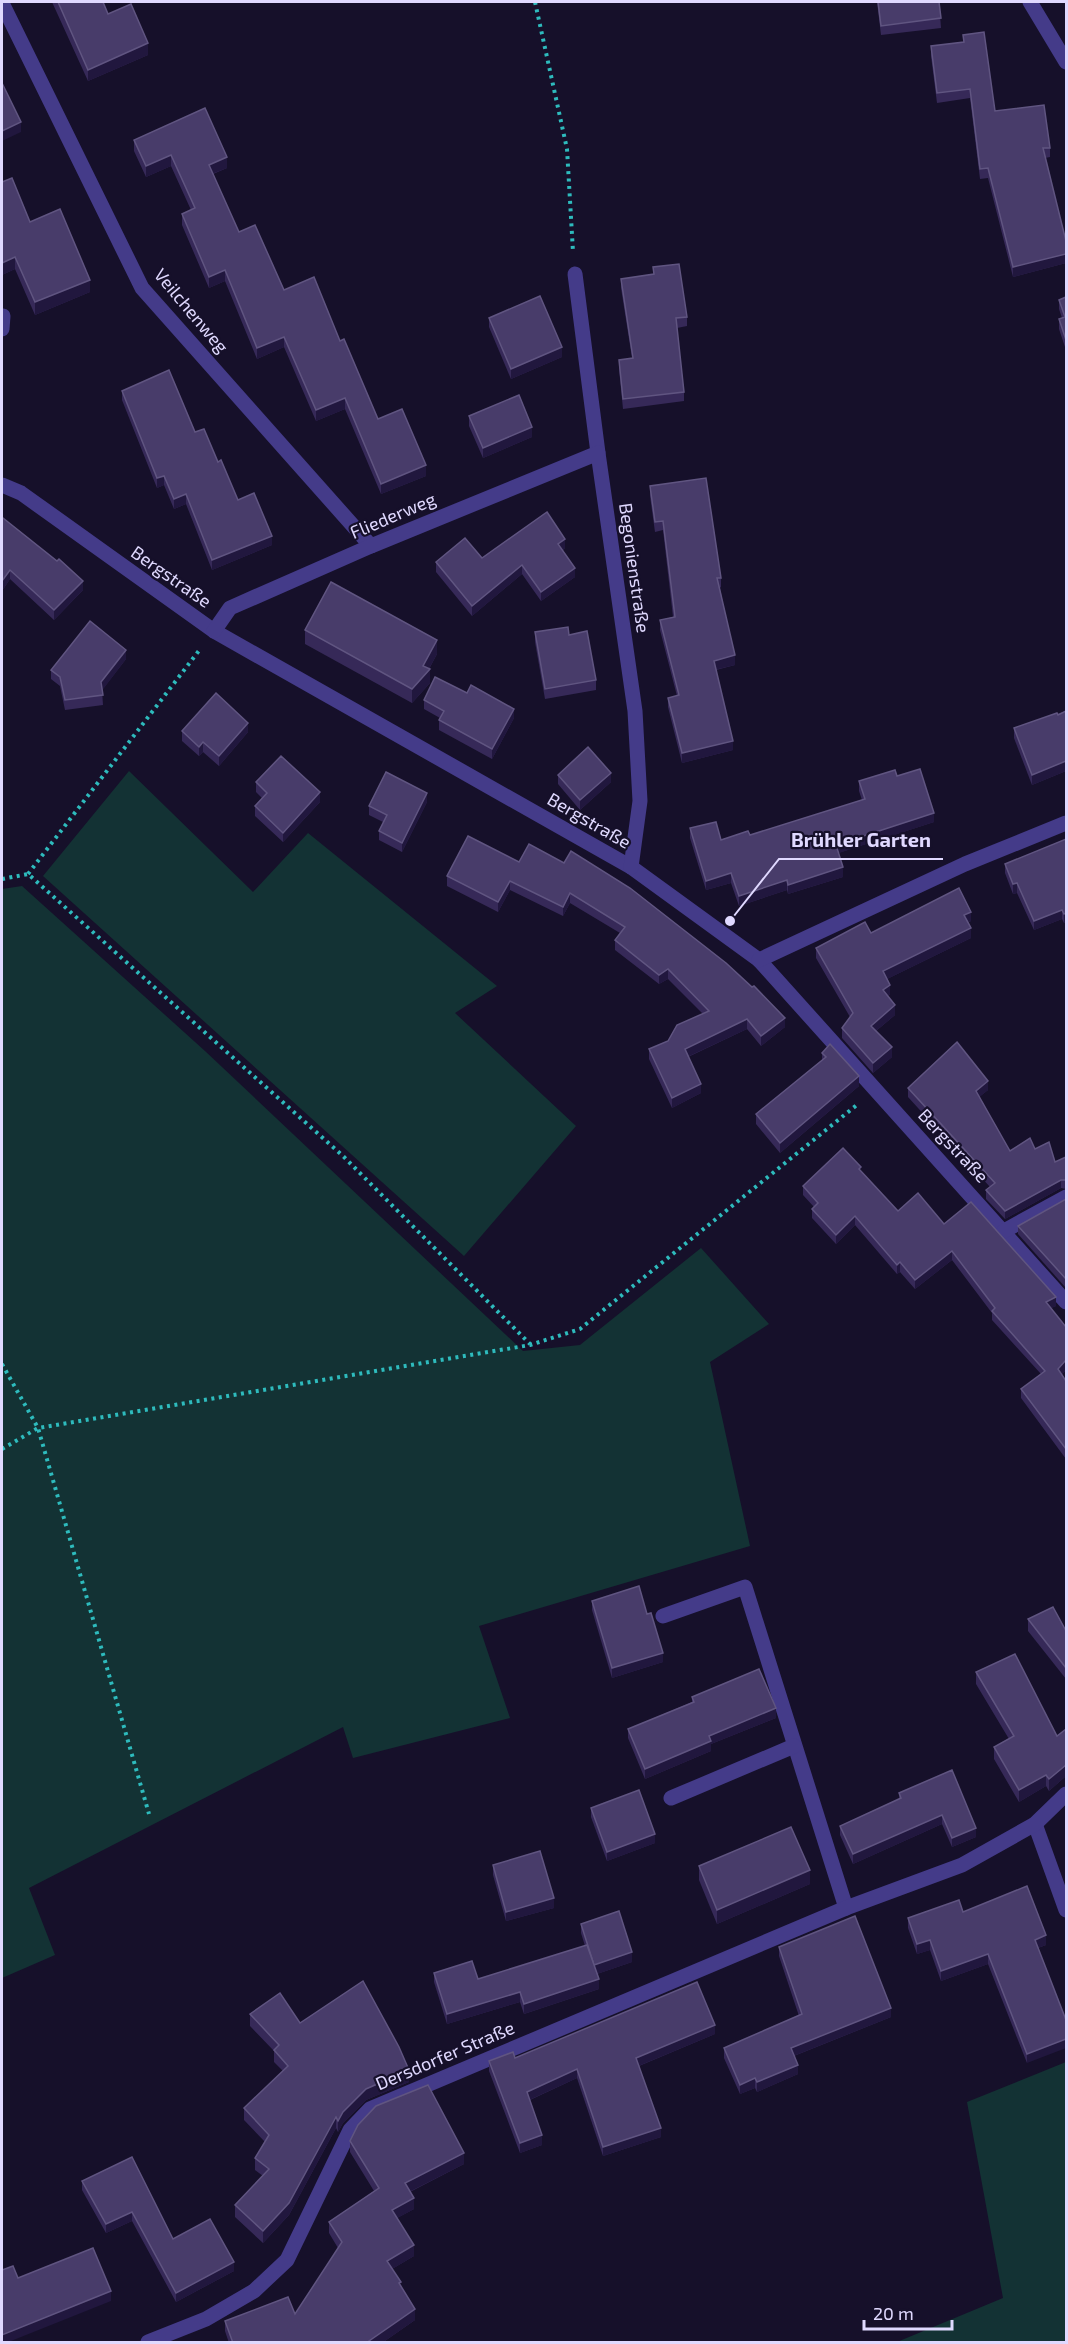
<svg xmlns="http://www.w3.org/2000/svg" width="1068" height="2344" font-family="'Exo 2',sans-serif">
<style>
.green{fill:#133234}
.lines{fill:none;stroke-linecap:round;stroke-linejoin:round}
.path{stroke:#2ebbbd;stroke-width:4;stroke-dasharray:3 4.5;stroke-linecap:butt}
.lane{stroke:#443b89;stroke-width:15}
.street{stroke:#443b89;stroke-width:15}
.wall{fill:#362958}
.shaded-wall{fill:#21173e}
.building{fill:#483c6a;stroke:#605581;stroke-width:1.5}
.labels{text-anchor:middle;stroke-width:4.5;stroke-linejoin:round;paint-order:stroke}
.street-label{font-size:18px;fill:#e0d9ff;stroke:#16102a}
.leader{fill:none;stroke:#e0d9ff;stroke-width:2}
.callout-dot{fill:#e0d9ff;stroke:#16102a;stroke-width:2}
.callout-label{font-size:20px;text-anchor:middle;font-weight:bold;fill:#e0d9ff;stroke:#16102a;stroke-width:4.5;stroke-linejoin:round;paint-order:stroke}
</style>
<rect width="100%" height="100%" fill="#16102a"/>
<g class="green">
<polygon points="129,771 253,892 308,833 497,986 455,1013 576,1126 464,1256 43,876"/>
<polygon points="22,886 205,1051 523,1351 580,1345 701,1248 769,1324 710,1362 750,1546 479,1626 510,1718 353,1758 343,1727 29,1888 55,1955 2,1978 2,889"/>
<polygon points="1066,2062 1066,2342 897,2342 1003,2298 967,2102"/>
</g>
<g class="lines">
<g class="path">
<polyline points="535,2 567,149 573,252"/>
<polyline points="28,874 201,648"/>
<polyline points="2,879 28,874 343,1156 530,1344"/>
<polyline points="2,1364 38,1428 149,1814"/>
<polyline points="2,1449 38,1428 530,1345 580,1329 858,1104"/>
</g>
<g class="lane">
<polyline points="575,274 598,453"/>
<polyline points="2,329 3,316"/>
</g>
<g class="street">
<polyline points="1030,2 1066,62"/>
<polyline points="2,3 142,288 371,546"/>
<polyline points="2,485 21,493 214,631 631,867 759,960 1066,1302"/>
<polyline points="214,631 230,608 371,546 598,453 635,711 640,801 631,867"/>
<polyline points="759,960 965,864 1066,823"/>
<polyline points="1004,1231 1066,1197"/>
<polyline points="663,1616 745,1587 846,1908"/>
<polyline points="671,1798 794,1746"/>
<polyline points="1035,1824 1066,1910"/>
<polyline points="148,2342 206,2319 254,2291 287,2260 350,2130 370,2109 846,1908 962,1865 1035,1824 1066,1794"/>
</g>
</g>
<g class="wall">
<polygon points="52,2 103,2 108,14 148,55 88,81"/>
<polygon points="877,2 939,2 941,28 881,35"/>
<polygon points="963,35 995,111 1050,148 1050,157 1045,158 1066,241 1066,263 1013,277 988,178 980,179 970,98 937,103 931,56 931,46 963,42"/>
<polygon points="134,140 227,168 213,174 239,232 284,290 340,341 378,419 426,476 381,494 345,409 316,421 284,347 257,359 225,281 209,288 182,225 182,214 191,210 171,166 146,177 134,151"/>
<polygon points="30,222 90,292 35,315 15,269 2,275"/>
<polygon points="653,267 687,317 687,326 677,328 684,392 684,401 623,409 619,369 619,360 632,358 621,288 621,279 653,274"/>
<polygon points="1066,297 1066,350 1059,329 1059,319 1062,318 1059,309 1059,300"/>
<polygon points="489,318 562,357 511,379 489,327"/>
<polygon points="122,391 195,432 218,462 238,500 272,545 212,570 186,504 174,509 164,485 157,488 122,400"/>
<polygon points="469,416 532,437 483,458 469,426"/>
<polygon points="650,486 721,578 721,587 720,588 735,665 716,670 733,750 682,763 668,707 668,698 677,696 660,630 660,620 673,617 663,530 655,532 650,496"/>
<polygon points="2,520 83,590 54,620 10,579 2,591"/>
<polygon points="565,548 563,550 575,577 541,601 522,574 472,616 436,572 436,562 482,558"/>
<polygon points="305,630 437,654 429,669 430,683 412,703 305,644"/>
<polygon points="535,632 569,635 596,680 596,690 545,699 535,642"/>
<polygon points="126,659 102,690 103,705 65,710 60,686 51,679 51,670"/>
<polygon points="467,693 514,718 492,759 439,730 439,720 440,718 424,709 424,700"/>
<polygon points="1066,711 1066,771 1032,785 1014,738 1014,728"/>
<polygon points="182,731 248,732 219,766 203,752 199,756 182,741"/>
<polygon points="558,775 611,782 580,810 558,784"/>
<polygon points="897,776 934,822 838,853 843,877 788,894 787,890 739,906 731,883 706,890 690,838 690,828 721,840 750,835 862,800 859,791 859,781"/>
<polygon points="256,782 320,802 283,842 255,816 255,806 262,798 256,792"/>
<polygon points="427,802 402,852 379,840 379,831 383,822 369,815 369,806"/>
<polygon points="1066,839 1066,922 1064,923 1062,919 1034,930 1017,893 1013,894 1005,873 1005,864"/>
<polygon points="529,844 785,1027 761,1046 747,1029 688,1057 701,1093 672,1108 649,1059 649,1049 668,1041 703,1014 668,979 659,984 615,950 615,940 620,933 570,903 563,916 510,890 498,912 447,886 447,876 519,862"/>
<polygon points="971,921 968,923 971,938 887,979 890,994 888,996 895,1015 876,1031 892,1057 873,1073 842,1038 842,1028 850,1017 816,958 816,948 871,933"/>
<polygon points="822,1053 859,1086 780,1153 756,1124 756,1114 822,1060"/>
<polygon points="908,1088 988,1090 979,1097 1010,1151 1035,1149 1055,1162 1066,1157 1066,1189 1061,1188 1005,1219 986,1199 986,1190 990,1187 908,1097"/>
<polygon points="861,1171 898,1211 944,1224 1056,1306 1051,1308 1066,1327 1066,1370 1062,1374 1066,1381 1066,1459 1021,1398 1021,1389 1041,1374 992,1320 992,1313 952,1260 915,1289 900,1272 897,1274 855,1225 836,1244 812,1218 812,1209 814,1207 803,1195 803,1186"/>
<polygon points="1066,1199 1066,1288 1018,1234 1018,1226"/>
<polygon points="592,1601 647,1614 663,1662 612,1678 592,1610"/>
<polygon points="1028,1619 1066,1631 1066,1679 1028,1631"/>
<polygon points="976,1672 1057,1736 1066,1729 1066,1776 1049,1791 1046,1786 1019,1802 994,1759 994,1747 1009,1739 976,1684"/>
<polygon points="692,1697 776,1718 711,1744 711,1751 645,1779 628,1738 628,1729 692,1702"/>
<polygon points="899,1793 976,1828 976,1837 952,1847 942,1824 853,1864 840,1835 840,1826 899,1799"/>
<polygon points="591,1808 655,1843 607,1861 591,1817"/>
<polygon points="493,1865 554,1908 506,1921 493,1875"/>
<polygon points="699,1866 810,1884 717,1924 699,1880"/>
<polygon points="963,1912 1046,1945 1038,1948 1027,2063 988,1964 941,1981 930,1950 917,1954 908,1928 908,1918"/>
<polygon points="581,1924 632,1962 597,1974 599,1989 524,2014 520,2002 447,2024 434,1982 434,1973 478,1979 585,1946 581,1933"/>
<polygon points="779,1947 891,2017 794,2056 798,2074 757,2092 755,2088 740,2094 724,2058 724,2048 799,2016 779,1956"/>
<polygon points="250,2014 300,2023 409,2082 366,2100 343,2123 338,2132 336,2128 289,2215 263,2243 235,2217 235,2205 263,2176 255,2170 255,2158 265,2142 244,2120 244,2108 283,2071 274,2062 274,2051 250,2026"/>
<polygon points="715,2034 639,2066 661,2137 603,2156 577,2078 530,2100 542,2145 520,2153 489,2071 489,2061"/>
<polygon points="350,2141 464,2164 410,2192 414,2209 397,2218 414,2256 392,2269 415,2320 382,2343 229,2343 225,2331 225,2321 295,2314 338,2248 329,2233 329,2222 374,2191 350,2152"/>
<polygon points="132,2157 173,2239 234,2271 176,2302 132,2221 106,2233 82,2190 82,2181"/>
</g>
<g class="shaded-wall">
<polygon points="148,43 148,55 88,81 88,70"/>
<polygon points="21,122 21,132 2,141 2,131"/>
<polygon points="171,155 171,166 146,177 146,166"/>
<polygon points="227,157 227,168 209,175 209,165"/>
<polygon points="1066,254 1066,263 1013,277 1013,267"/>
<polygon points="15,257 15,269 2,275 2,263"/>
<polygon points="225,270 225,281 209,288 209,277"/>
<polygon points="90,280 90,292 35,315 35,302"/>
<polygon points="284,337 284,347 257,359 257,348"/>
<polygon points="562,347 562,357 511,379 511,369"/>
<polygon points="345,398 345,409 316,421 316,410"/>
<polygon points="532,427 532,437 483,458 483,448"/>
<polygon points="426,465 426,476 381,494 381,484"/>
<polygon points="164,476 164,485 157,488 157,478"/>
<polygon points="186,494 186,504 174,509 174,499"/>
<polygon points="272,536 272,545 212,570 212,560"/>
<polygon points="565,539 565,548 558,553 558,544"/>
<polygon points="522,565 522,574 472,616 472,606"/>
<polygon points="575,568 575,577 541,601 541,592"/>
<polygon points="10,570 10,579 2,591 2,581"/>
<polygon points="83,581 83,590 54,620 54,610"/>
<polygon points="437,640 437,654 426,674 430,669 430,683 412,703 412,689 423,666"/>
<polygon points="126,650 126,659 101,692 101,682"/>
<polygon points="735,655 735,665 714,670 714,661"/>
<polygon points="514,709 514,718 492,759 492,749"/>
<polygon points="248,723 248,732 219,766 219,756"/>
<polygon points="733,741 733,750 682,763 682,753"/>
<polygon points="203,742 203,752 199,756 199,747"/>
<polygon points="1066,761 1066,771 1032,785 1032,775"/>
<polygon points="611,773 611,782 580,810 580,800"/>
<polygon points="320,792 320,802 283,842 283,833"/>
<polygon points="427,793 427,802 402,852 402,843"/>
<polygon points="934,813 934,822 836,854 836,845"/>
<polygon points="843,867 843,877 788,894 788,885"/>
<polygon points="731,873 731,883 706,890 706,881"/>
<polygon points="787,880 787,890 739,906 739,896"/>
<polygon points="510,881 510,890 498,912 498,902"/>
<polygon points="1017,883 1017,893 1013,894 1013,884"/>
<polygon points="570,893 570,903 563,916 563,907"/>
<polygon points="1062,910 1062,919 1034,930 1034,921"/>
<polygon points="971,912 971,921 964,924 964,915"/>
<polygon points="1066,913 1066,922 1064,923 1064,914"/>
<polygon points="971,928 971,938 883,981 883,971"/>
<polygon points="668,969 668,979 659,984 659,975"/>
<polygon points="890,985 890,994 883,1000 883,990"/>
<polygon points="895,1005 895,1015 871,1035 871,1026"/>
<polygon points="785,1018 785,1027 761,1046 761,1036"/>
<polygon points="747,1019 747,1029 685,1058 685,1049"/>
<polygon points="892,1047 892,1057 873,1073 873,1063"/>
<polygon points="859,1076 859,1086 780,1153 780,1143"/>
<polygon points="988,1081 988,1090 976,1100 976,1091"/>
<polygon points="701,1084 701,1093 672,1108 672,1098"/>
<polygon points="1061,1180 1061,1188 1005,1219 1005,1211"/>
<polygon points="855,1216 855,1225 836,1244 836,1235"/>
<polygon points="952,1251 952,1260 915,1289 915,1280"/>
<polygon points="900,1262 900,1272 897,1274 897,1265"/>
<polygon points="1056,1297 1056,1306 1046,1311 1046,1302"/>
<polygon points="1066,1360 1066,1370 1058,1378 1058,1369"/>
<polygon points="663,1653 663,1662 612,1678 612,1668"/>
<polygon points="776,1708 776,1718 711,1744 711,1751 645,1779 645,1769 709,1736"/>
<polygon points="1066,1765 1066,1776 1049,1791 1049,1779"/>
<polygon points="1046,1775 1046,1786 1019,1802 1019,1790"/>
<polygon points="942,1815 942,1824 853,1864 853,1854"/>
<polygon points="976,1828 976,1837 952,1847 952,1838"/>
<polygon points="655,1834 655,1843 607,1861 607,1852"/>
<polygon points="810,1870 810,1884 717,1924 717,1910"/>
<polygon points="554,1898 554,1908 506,1921 506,1912"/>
<polygon points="1046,1935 1046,1945 1035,1949 1035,1940"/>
<polygon points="930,1940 930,1950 917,1954 917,1944"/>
<polygon points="632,1952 632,1962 594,1975 594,1965"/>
<polygon points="988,1954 988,1964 941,1981 941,1971"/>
<polygon points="599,1979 599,1989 524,2014 524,2004"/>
<polygon points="520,1992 520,2002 447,2024 447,2014"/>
<polygon points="891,2008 891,2017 791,2057 791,2048"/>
<polygon points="715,2025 715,2034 636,2067 636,2058"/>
<polygon points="1066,2039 1066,2048 1027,2063 1027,2054"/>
<polygon points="798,2065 798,2074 757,2092 757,2082"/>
<polygon points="577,2069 577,2078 527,2101 527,2092"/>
<polygon points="409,2070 409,2082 366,2100 343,2123 338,2132 338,2121 343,2112 366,2089"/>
<polygon points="755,2078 755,2088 740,2094 740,2085"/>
<polygon points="336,2117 336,2128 289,2215 263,2243 263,2231"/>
<polygon points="661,2128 661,2137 603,2156 603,2147"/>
<polygon points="542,2135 542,2145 520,2153 520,2143"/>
<polygon points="464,2153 464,2164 405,2194 405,2183"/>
<polygon points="414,2198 414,2209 392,2221 392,2210"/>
<polygon points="132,2212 132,2221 106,2233 106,2224"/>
<polygon points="414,2245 414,2256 387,2272 387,2261"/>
<polygon points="234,2262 234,2271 176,2302 176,2293"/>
<polygon points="111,2291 111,2301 6,2343 2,2343 2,2335"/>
<polygon points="415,2309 415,2320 382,2343 366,2343"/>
</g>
<g class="building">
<polygon points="58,2 103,2 108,14 131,4 148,43 88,70"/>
<polygon points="878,2 939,2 941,18 881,26"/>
<polygon points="984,32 995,111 1044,105 1050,148 1043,148 1066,241 1066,254 1013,267 988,168 980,169 970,89 937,93 931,46 964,42 963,35"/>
<polygon points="2,83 21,122 2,131"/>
<polygon points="205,108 227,157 209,165 239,232 255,225 284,290 314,277 340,341 344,339 378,419 402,409 426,465 381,484 345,398 316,410 284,337 257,348 225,270 209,277 182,214 195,208 171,155 146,166 134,140"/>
<polygon points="12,178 30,222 60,209 90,280 35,302 15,257 2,263 2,182"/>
<polygon points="679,264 687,317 676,318 684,392 623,399 619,360 633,358 621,279 654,274 653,267"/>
<polygon points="540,296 562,347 511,369 489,318"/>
<polygon points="1066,297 1066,340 1059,319 1065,317 1059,300"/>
<polygon points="169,370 195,432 204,429 218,462 221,460 238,500 254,493 272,536 212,560 186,494 174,499 164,476 157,478 122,391"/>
<polygon points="519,395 532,427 483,448 469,416"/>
<polygon points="706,478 721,578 717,578 735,655 714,661 733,741 682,753 668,698 679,695 660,620 675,617 663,521 655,522 650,486"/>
<polygon points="547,512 565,539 558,544 575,568 541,592 522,565 472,606 436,562 465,538 482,558"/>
<polygon points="3,518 57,561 59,559 83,581 54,610 10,570 2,581 2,520"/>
<polygon points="331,582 437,640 423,666 430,669 412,689 305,630"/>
<polygon points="90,621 126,650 101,682 103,695 65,700 60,677 51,670"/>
<polygon points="568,627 569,635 587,631 596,680 545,689 535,632"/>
<polygon points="435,677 467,693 471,685 514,709 492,749 439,720 444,711 424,700"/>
<polygon points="216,693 248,723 219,756 203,742 199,747 182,731"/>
<polygon points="1066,711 1066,761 1032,775 1014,728 1057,713 1058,715"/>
<polygon points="588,747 611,773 580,800 558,775"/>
<polygon points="281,756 320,792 283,833 255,806 267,793 256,782"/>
<polygon points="920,769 934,813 836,845 843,867 788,885 787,880 739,896 731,873 706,881 690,828 716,822 721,840 748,831 750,835 865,799 859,781 895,770 897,776"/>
<polygon points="386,772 427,793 402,843 379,831 387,815 369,806"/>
<polygon points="468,836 519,862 529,844 564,863 571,851 630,888 726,963 752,987 754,986 785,1018 761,1036 747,1019 685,1049 701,1084 672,1098 649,1049 668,1041 677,1025 709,1011 668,969 659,975 615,940 625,927 570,893 563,907 510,881 498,902 447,876"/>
<polygon points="1066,839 1066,913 1064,914 1062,910 1034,921 1017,883 1013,884 1005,864"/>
<polygon points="959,888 971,912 964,915 971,928 883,971 890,985 883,990 895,1005 871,1026 892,1047 873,1063 842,1028 853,1013 816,948 865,922 871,933"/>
<polygon points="957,1042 988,1081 976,1091 1010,1151 1030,1138 1035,1149 1049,1142 1055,1162 1066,1157 1066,1180 1061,1180 1005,1211 986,1190 995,1183 908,1088"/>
<polygon points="830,1044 859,1076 780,1143 756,1114 826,1057 822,1053"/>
<polygon points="843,1148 861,1167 859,1169 898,1211 918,1193 944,1224 971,1202 1056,1297 1046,1302 1066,1327 1066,1360 1058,1369 1066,1381 1066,1449 1021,1389 1045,1371 992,1311 995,1308 952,1251 915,1280 900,1262 897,1265 855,1216 836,1235 812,1209 818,1203 803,1186"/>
<polygon points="1066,1199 1066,1279 1018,1226"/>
<polygon points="639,1586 647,1614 651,1613 663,1653 612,1668 592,1601"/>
<polygon points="1053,1607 1066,1631 1066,1668 1028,1619"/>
<polygon points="1015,1654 1057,1736 1066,1729 1066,1765 1049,1779 1046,1775 1019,1790 994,1747 1014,1736 976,1672"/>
<polygon points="759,1669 776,1708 709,1736 711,1741 645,1769 628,1729 694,1702 692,1697"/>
<polygon points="952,1770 976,1828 952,1838 942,1815 853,1854 840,1826 901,1798 899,1793"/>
<polygon points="639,1790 655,1834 607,1852 591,1808"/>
<polygon points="791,1827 810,1870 717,1910 699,1866"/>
<polygon points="540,1851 554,1898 506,1912 493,1865"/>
<polygon points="1027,1886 1046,1935 1035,1940 1066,2020 1066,2039 1027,2054 988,1954 941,1971 930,1940 917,1944 908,1918 959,1900 963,1912"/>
<polygon points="619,1911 632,1952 594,1965 581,1924"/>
<polygon points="855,1916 891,2008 791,2048 798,2065 757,2082 755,2078 740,2085 724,2048 802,2014 779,1947"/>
<polygon points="587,1945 599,1979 524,2004 520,1992 447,2014 434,1973 472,1961 478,1979"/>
<polygon points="363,1981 399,2047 409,2070 366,2089 343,2112 338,2121 336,2117 289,2203 263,2231 235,2205 269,2169 255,2158 269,2135 244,2108 288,2066 274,2050 279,2045 250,2014 280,1993 300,2023"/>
<polygon points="697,1982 715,2025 636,2058 661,2128 603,2147 577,2069 527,2092 542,2135 520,2143 489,2061 513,2052 515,2058"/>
<polygon points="428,2085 464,2153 405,2183 414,2198 392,2210 414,2245 387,2261 401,2282 399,2283 415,2309 366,2343 233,2343 225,2321 288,2297 295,2314 342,2242 329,2222 379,2188 350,2141 358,2125 376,2106"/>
<polygon points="132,2157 173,2239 210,2219 234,2262 176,2293 132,2212 106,2224 82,2181"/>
<polygon points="93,2248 111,2291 2,2335 2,2270 13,2266 18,2278"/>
</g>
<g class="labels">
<g class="street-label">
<text transform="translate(191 311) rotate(50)" y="6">Veilchenweg</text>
<text transform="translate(393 516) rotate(-23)" y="6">Fliederweg</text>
<text transform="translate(634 568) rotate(82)" y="6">Begonienstraße</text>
<text transform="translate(171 577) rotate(35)" y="6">Bergstraße</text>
<text transform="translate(589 821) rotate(30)" y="6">Bergstraße</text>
<text transform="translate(953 1146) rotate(47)" y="6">Bergstraße</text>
<text transform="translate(445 2056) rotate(-23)" y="6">Dersdorfer Straße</text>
</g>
</g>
<path class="leader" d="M730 921L779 859H943"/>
<circle class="callout-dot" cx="730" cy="921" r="6"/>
<g class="callout-label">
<text x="861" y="847">Brühler Garten</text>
</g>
<rect width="1068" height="2344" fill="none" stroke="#e0d9ff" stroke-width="6"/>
<path d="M864 2320v9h88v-9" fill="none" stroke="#e0d9ff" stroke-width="3"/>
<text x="873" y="2320" font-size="18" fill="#e0d9ff" stroke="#16102a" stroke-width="4.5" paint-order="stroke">20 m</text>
</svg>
